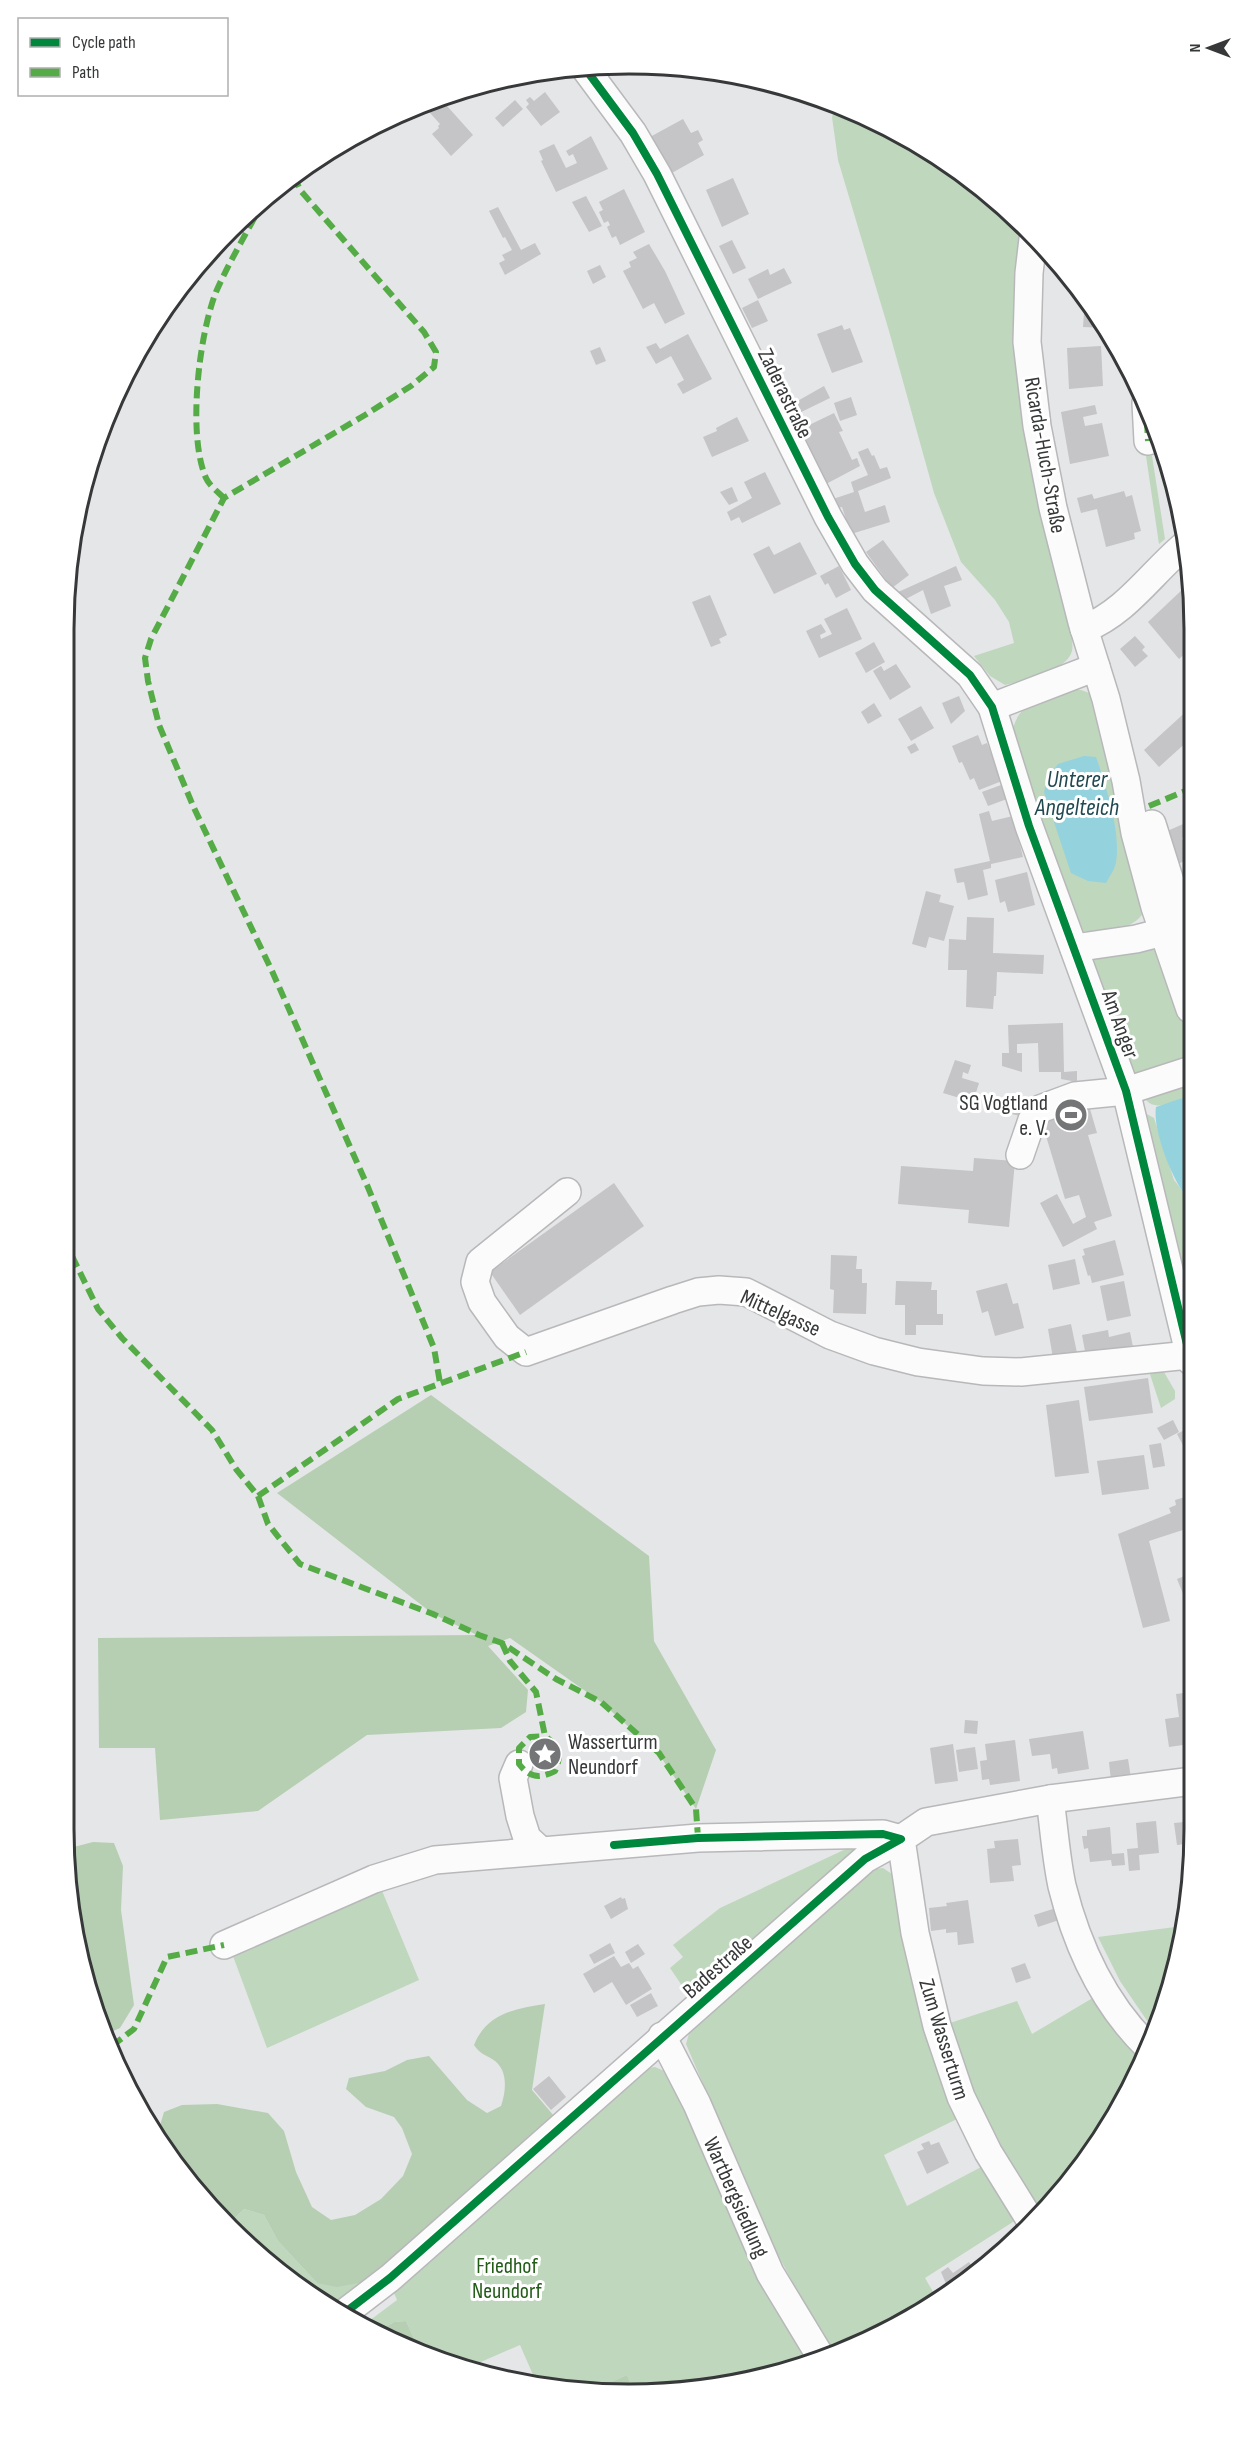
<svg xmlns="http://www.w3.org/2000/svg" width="1257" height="2457" font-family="'Sofia Sans Condensed',sans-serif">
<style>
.green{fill:#bfd7bd}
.forest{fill:#b6cfb3}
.water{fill:#94d2de}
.building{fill:#c5c4c6}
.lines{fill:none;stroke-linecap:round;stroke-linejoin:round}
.minor-casing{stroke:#b8b8ba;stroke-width:30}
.minor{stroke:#fbfbfc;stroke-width:27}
.quiet{stroke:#55ac46;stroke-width:6;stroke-dasharray:12 6;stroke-linecap:butt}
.cycleway-casing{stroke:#fff;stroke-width:11}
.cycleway{stroke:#00873e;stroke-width:8}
.labels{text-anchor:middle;stroke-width:6;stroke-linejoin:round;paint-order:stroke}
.street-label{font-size:22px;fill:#373839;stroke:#fff}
.poi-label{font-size:22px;fill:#373839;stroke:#fff;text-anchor:end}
.park-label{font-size:22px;fill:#215c17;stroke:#fff}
.water-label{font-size:24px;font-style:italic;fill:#204850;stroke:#fff}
.rim{fill:none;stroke:#373839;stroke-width:3}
</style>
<rect width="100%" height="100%" fill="#e5e6e8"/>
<g class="green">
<path d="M836 105 878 121 1001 203 1024 230 1045 510 1072 637C1072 641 1073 647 1072 651 1066 672 1023 680 1005 685L990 676 974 656 1014 643 1009 622 995 600 961 562 934 493 889 331 838 160 832 117Z"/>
<polygon points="1146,456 1152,456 1165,539 1159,544"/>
<path d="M1067 690H1081L1092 694 1145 909C1136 932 1101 932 1080 931L1011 737C1017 702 1037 701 1067 690Z"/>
<polygon points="1144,944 1156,948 1190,1026 1191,1058 1134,1077 1090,965 1093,954"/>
<path d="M1191 1079V1095C1177 1099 1157 1113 1146 1100L1148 1095Z"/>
<polygon points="1141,1111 1154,1118 1174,1180 1191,1202 1191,1339"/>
<polygon points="1147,1365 1161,1367 1175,1391 1175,1399 1161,1408"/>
<polygon points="863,1841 863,1848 693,2002 670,1968 683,1957 673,1945 720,1908"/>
<polygon points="883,1868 892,1874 899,1891 961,2117 884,2155 907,2206 985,2165 1019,2218 925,2278 935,2295 878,2336 833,2350 800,2296 769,2238 686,2044 690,2030 868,1870"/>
<polygon points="378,1881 419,1980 267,2048 230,1948"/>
<polygon points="1183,1926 1175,1975 1154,2031 1120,1981 1098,1937"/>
<polygon points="1096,1996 1146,2051 1136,2078 1038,2215 992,2138 947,2024 1017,2001 1032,2034"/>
<polygon points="655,2067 669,2073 810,2357 702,2389 632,2387 627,2375 602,2386 537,2384 520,2345 467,2368 421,2354 406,2321 394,2322 377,2332 349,2317 358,2309 365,2324 397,2300 392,2288 642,2069"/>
<polygon points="244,2209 264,2215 278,2241 317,2283 369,2281 335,2310 315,2299 232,2221"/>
</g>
<g class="forest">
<polygon points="431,1395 649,1556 654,1641 716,1750 696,1809 658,1753 601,1702 510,1638 488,1646 528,1690 526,1712 501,1728 367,1735 258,1811 160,1820 155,1748 99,1748 98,1638 477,1635 433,1614 277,1493"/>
<polygon points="93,1842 114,1843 123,1866 121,1910 134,2005 120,2028 106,2034 93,2011 66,1849"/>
<path d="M545 2004 532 2090 554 2116 369 2281 337 2287 317 2283 278 2241 264 2215 244 2209 232 2221 180 2173 158 2132 164 2112 182 2105 217 2104 268 2113 284 2131 296 2172 312 2207 331 2220 355 2215 381 2199 403 2176 412 2154 402 2128 394 2117 366 2107 346 2089 349 2078 385 2071 407 2060 429 2056 467 2100 487 2113 501 2106C506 2091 509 2069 492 2059 484 2054 480 2054 474 2045 486 2014 516 2008 545 2004Z"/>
<polygon points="406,2321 421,2354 377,2332 394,2322"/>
<polygon points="627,2375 632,2387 602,2386"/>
</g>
<g class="water">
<path d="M1084 756 1096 757C1106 786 1121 832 1116 862 1115 869 1109 877 1106 883L1088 881 1071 873 1044 792 1048 777 1058 764Z"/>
<path d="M1191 1095V1202C1174 1186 1152 1130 1156 1107Z"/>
</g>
<g class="building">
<polygon points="663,64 653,70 650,65"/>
<polygon points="545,92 560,112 541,126 526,107 529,104 526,100 530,97 534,101"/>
<polygon points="439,97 473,135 451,156 432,134 439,128 438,126 440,124 422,104"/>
<polygon points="515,100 523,109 503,127 495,118"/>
<polygon points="683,119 691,133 698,130 703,140 698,143 704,155 670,174 650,137"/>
<polygon points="591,136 608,169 556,192 541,161 543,160 539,151 554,144 566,168 577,163 573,154 569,156 566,151"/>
<polygon points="733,178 749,214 722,227 706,190"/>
<polygon points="624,189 645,232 620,245 616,236 612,238 607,227 610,225 608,221 604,223 599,212 603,210 599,202"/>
<polygon points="586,196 602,226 589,232 572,202"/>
<polygon points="498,207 521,250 535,243 541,254 505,275 499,263 505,260 502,255 512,250 505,237 503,238 489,211"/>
<polygon points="732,240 746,268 733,274 719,246"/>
<polygon points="649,244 665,271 685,314 665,324 654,303 643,309 623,271 631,267 629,262 637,258 633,252"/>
<polygon points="600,265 606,277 593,284 587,271"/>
<polygon points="784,268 792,283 758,299 748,279 768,269 770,275"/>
<polygon points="758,300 768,321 752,328 742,308"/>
<polygon points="1085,300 1099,314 1106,328 1083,327"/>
<polygon points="842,325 844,330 850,328 863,362 832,373 817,334"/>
<polygon points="688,334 712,379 683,394 677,384 684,380 671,356 656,364 646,347 656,343 660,349"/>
<polygon points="1101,346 1103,386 1069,389 1067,348"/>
<polygon points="600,347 606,361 596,365 590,351"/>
<polygon points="824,386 830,398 791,417 787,407"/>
<polygon points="851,397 857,415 840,421 834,403"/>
<polygon points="1095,405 1097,414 1083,417 1085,426 1102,423 1109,456 1070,464 1061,412"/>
<polygon points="834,413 843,431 839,432 852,460 857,458 860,466 826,484 799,430"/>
<polygon points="737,417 749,441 712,457 703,437 717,431 716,428"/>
<polygon points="868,448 872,456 874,455 880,469 887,467 891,478 858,491 865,512 885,505 890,522 851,534 842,507 838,508 833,499 854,492 851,482 868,475 858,452"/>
<polygon points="765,472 781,504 742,523 739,517 731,521 727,512 752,498 744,482"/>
<polygon points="732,487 738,501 729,505 720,492"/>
<polygon points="1124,491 1126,497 1132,495 1141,531 1134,533 1135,539 1106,547 1097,509 1081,513 1077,498 1092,494 1094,499"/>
<polygon points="883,540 909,575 892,588 866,552"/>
<polygon points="800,542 817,574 774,594 753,554 769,546 774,555"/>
<polygon points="839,566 851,590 836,598 828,583 825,585 820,576"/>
<polygon points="956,566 962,580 944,586 951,606 931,614 923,590 904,600 896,593"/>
<polygon points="1185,587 1189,592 1189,650 1179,659 1148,622"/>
<polygon points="710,595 727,635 719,639 721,643 711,647 692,602"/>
<polygon points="847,608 862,639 819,658 806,631 821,624 826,632 820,635 821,639 832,634 824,619"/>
<polygon points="1135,636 1145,647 1142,650 1148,656 1135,667 1120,649"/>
<polygon points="874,642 885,662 866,673 855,653"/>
<polygon points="896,664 911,687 890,700 873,671 881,666 884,671"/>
<polygon points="959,696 965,711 951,724 942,703"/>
<polygon points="874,703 882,716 868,724 861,712"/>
<polygon points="921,706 934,728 911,741 898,719"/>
<polygon points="1190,708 1190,739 1159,767 1144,750"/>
<polygon points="978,735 982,745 987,743 1002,781 979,790 974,778 970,780 962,762 959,763 952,746"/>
<polygon points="915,743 919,750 911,754 907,747"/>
<polygon points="1001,785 1007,799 988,806 982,792"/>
<polygon points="989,811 992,821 1013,816 1023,857 991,864 991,868 983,870 988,895 968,900 964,882 957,883 954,869 990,861 979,814"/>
<polygon points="1190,821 1190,834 1182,838 1189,858 1177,865 1165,832"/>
<polygon points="1027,872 1035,905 1008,912 1005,901 1000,903 995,880"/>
<polygon points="926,891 941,895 939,902 954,906 944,941 929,937 926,948 912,944"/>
<polygon points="967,917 994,918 993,953 1044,955 1043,974 997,972 996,996 994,996 993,1009 966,1007 967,970 948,970 949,939 966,940"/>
<polygon points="1063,1023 1064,1072 1077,1071 1077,1082 1061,1079 1061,1072 1039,1072 1038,1043 1017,1044 1017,1053 1022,1053 1022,1072 1002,1066 1002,1053 1009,1053 1008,1025"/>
<polygon points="955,1060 971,1065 968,1074 963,1072 962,1078 979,1083 973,1102 943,1093"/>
<polygon points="1088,1102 1097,1133 1088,1135 1112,1216 1094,1222 1097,1229 1063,1247 1040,1203 1057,1194 1073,1224 1086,1217 1079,1195 1065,1199 1040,1116"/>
<polygon points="1009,1103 1027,1107 1025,1117 1007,1113"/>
<polygon points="974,1158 1015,1161 1009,1227 968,1223 969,1210 898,1204 901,1166 973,1171"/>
<polygon points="614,1183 644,1226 520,1315 490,1272"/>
<polygon points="1115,1240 1124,1275 1092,1283 1090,1275 1088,1276 1082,1256 1085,1255 1083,1249"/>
<polygon points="831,1255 857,1256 856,1269 862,1269 862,1283 867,1283 866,1314 833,1313 834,1290 830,1289"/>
<polygon points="1075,1259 1080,1284 1053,1290 1048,1265"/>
<polygon points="896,1281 932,1282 931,1290 937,1290 937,1314 943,1314 943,1325 916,1325 916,1335 905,1335 905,1305 895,1305"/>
<polygon points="1124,1281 1131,1316 1107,1321 1100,1286"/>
<polygon points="1007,1283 1013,1304 1018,1303 1024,1328 995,1336 988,1311 982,1313 976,1291"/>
<polygon points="1071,1324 1077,1353 1053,1358 1048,1329"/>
<polygon points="1108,1330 1109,1337 1130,1332 1134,1352 1087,1362 1082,1335"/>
<polygon points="1148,1378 1153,1413 1089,1421 1084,1387"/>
<polygon points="1079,1400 1089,1473 1055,1477 1046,1405"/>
<polygon points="1173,1420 1179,1432 1164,1440 1157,1428"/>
<polygon points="1192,1426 1192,1445 1185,1449 1177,1434"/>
<polygon points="1161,1443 1165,1466 1153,1468 1149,1445"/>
<polygon points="1144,1455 1149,1489 1102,1495 1097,1461"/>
<polygon points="1192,1495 1192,1527 1149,1541 1170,1621 1143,1628 1118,1534 1171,1513 1169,1508 1176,1505 1175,1500"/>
<polygon points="1192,1573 1192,1610 1190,1611 1177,1579"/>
<polygon points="1192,1692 1193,1774 1186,1768 1183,1745 1169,1747 1165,1719 1179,1717 1176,1694"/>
<polygon points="965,1720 978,1721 977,1734 964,1733"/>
<polygon points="1083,1731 1089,1769 1058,1774 1057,1768 1052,1769 1050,1754 1032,1756 1029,1739"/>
<polygon points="1015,1740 1020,1781 990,1785 989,1779 982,1780 980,1761 987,1760 985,1744"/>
<polygon points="953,1744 958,1781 935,1784 930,1748"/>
<polygon points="975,1747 978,1769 959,1772 956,1750"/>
<polygon points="1128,1759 1131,1778 1111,1781 1109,1762"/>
<polygon points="1193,1816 1193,1843 1177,1845 1174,1823 1185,1822 1184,1817"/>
<polygon points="1156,1821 1159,1853 1139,1855 1140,1870 1129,1871 1127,1849 1138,1848 1136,1823"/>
<polygon points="1110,1827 1112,1854 1124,1853 1125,1865 1112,1866 1111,1860 1090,1862 1088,1848 1084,1849 1082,1836 1087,1836 1087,1830"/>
<polygon points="1018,1839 1021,1865 1012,1866 1014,1881 990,1883 987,1849 995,1848 994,1841"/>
<polygon points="621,1897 622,1899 625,1898 628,1909 611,1919 604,1906"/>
<polygon points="968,1900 974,1943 958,1945 957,1932 946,1933 946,1929 931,1931 929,1908 947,1906 946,1903"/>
<polygon points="1056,1908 1059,1920 1038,1927 1034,1915"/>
<polygon points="610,1943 615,1953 594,1964 589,1955"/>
<polygon points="638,1944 645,1954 631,1963 625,1952"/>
<polygon points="614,1956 621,1967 629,1963 633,1969 638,1966 652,1989 626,2005 612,1982 594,1993 583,1974"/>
<polygon points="1025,1963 1031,1978 1016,1983 1011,1968"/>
<polygon points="651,1993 658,2006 637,2017 630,2005"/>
<polygon points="549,2076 566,2097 551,2110 533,2089"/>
<polygon points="929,2141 931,2145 939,2142 949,2163 927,2174 917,2152 924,2149 921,2144"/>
<polygon points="969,2262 973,2268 947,2286 941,2272 948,2267 953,2273"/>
</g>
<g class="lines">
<g class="minor-casing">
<g id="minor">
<polyline points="584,67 633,133 657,174 828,517 855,564 875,590 970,675 992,707 1029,826 1126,1091 1191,1361"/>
<polyline points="1033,239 1029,273 1027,342 1037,426 1053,508 1082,622 1106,699 1126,781 1135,833 1155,907 1190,1009"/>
<polyline points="1146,403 1148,441"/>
<path d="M1084 629C1127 612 1152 572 1186 544"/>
<polyline points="992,707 1096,667"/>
<polyline points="1152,824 1190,945"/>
<polyline points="1074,948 1136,939 1163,932"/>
<polyline points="1020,1155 1032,1120 1040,1109 1075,1096 1126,1091 1191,1070"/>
<polyline points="567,1192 480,1262 475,1282 482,1302 507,1337 526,1352 673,1300 698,1292 719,1290 746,1292 830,1335 874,1351 918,1362 983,1371 1021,1372 1189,1355"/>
<polyline points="519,1764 513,1778 520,1816 527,1838 540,1850"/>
<path d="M1050 1799C1054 1828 1056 1858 1062 1886 1077 1946 1103 2003 1148 2047"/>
<polyline points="224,1945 374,1879 435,1860 698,1838 883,1834 901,1839 865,1859 390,2278 343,2314"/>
<polyline points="662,2036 697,2104 770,2273 819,2354"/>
<polyline points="1032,2223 988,2152 961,2097 937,2026 915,1933 901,1839 926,1822 1050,1799 1193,1781"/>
</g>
</g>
<use href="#minor" class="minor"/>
<g class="quiet">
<polyline points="294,176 300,190 424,332 436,352 434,367 411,386 365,415 224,498 151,639 145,658 148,681 159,725 194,808 272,971 367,1185 434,1348 440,1383"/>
<polyline points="1146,403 1148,441"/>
<path d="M224 498C218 492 209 485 206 478 187 435 199 335 216 292 230 260 249 229 265 198L270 193"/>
<polyline points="1149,806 1190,789"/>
<polyline points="64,1240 98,1309 122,1338 212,1430 236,1469 258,1496 268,1524 300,1564 433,1614 479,1635 502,1643 556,1679 601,1702 659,1753 696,1809 698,1838"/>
<polyline points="258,1496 398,1399 526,1352"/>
<path d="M502 1643 510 1661 536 1692 545 1736C560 1747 562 1755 555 1771 539 1779 530 1778 519 1764V1748L530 1737 545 1736"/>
<polyline points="112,2046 134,2029 167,1957 224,1945"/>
</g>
<g class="cycleway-casing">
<g id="cycleway">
<polyline points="584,67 633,133 657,174 828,517 855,564 875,590 970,675 992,707 1029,826 1126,1091 1191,1361"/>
<polyline points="343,2314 390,2278 865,1859 901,1839 883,1834 698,1838 614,1845"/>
</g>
</g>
<use href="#cycleway" class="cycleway"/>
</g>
<defs>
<g id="stadium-disc" transform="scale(1.725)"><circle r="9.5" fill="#747576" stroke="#fff"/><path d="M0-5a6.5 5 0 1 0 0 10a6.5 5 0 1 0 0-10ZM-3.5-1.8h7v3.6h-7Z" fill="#fff"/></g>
<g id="sight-disc" transform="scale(1.725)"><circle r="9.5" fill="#747576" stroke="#fff"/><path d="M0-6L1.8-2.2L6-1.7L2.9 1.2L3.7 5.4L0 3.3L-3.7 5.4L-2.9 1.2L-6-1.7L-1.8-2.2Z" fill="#fff"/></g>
</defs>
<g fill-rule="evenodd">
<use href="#stadium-disc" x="1071" y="1115"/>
<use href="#sight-disc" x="545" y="1754"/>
</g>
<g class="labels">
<g class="street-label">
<text transform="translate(786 393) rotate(64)" y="8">Zaderastraße</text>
<text transform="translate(1046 455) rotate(80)" y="8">Ricarda-Huch-Straße</text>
<text transform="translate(1121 1024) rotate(70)" y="8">Am Anger</text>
<text transform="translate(781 1312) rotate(24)" y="8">Mittelgasse</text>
<text transform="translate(717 1966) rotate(-41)" y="8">Badestraße</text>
<text transform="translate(945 2039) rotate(73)" y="8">Zum Wasserturm</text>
<text transform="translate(737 2197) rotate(66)" y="8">Wartbergsiedlung</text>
</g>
<g class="poi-label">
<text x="1048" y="1110">SG Vogtland<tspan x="1048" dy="25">e. V.</tspan></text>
<text x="568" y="1749" text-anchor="start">Wasserturm<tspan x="568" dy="25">Neundorf</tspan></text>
</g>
<g class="park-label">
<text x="507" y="2273">Friedhof<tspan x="507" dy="25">Neundorf</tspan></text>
</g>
<g class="water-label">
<text x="1077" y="787">Unterer<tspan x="1077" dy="28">Angelteich</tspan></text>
</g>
</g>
<path d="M0 0H1257V2457H0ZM629 74H629A555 555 0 0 1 1184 629V1829A555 555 0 0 1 629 2384H629A555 555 0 0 1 74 1829V629A555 555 0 0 1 629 74Z" fill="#fff" fill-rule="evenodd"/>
<path class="rim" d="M629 74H629A555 555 0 0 1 1184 629V1829A555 555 0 0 1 629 2384H629A555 555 0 0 1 74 1829V629A555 555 0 0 1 629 74Z"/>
<rect x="18" y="18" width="210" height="78" fill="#ffffff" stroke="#afafb0" stroke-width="1.5"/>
<rect x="30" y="38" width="30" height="9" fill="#00873e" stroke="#afafb0" stroke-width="1.5"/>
<text x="72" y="48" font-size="18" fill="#373839">Cycle path</text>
<rect x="30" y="68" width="30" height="9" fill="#55ac46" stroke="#afafb0" stroke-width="1.5"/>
<text x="72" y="78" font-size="18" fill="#373839">Path</text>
<g transform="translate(1209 48) rotate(270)" stroke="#ffffff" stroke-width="4.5" paint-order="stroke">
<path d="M0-4.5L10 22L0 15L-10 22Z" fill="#373839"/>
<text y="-9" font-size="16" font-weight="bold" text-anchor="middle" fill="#373839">N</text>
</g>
</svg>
